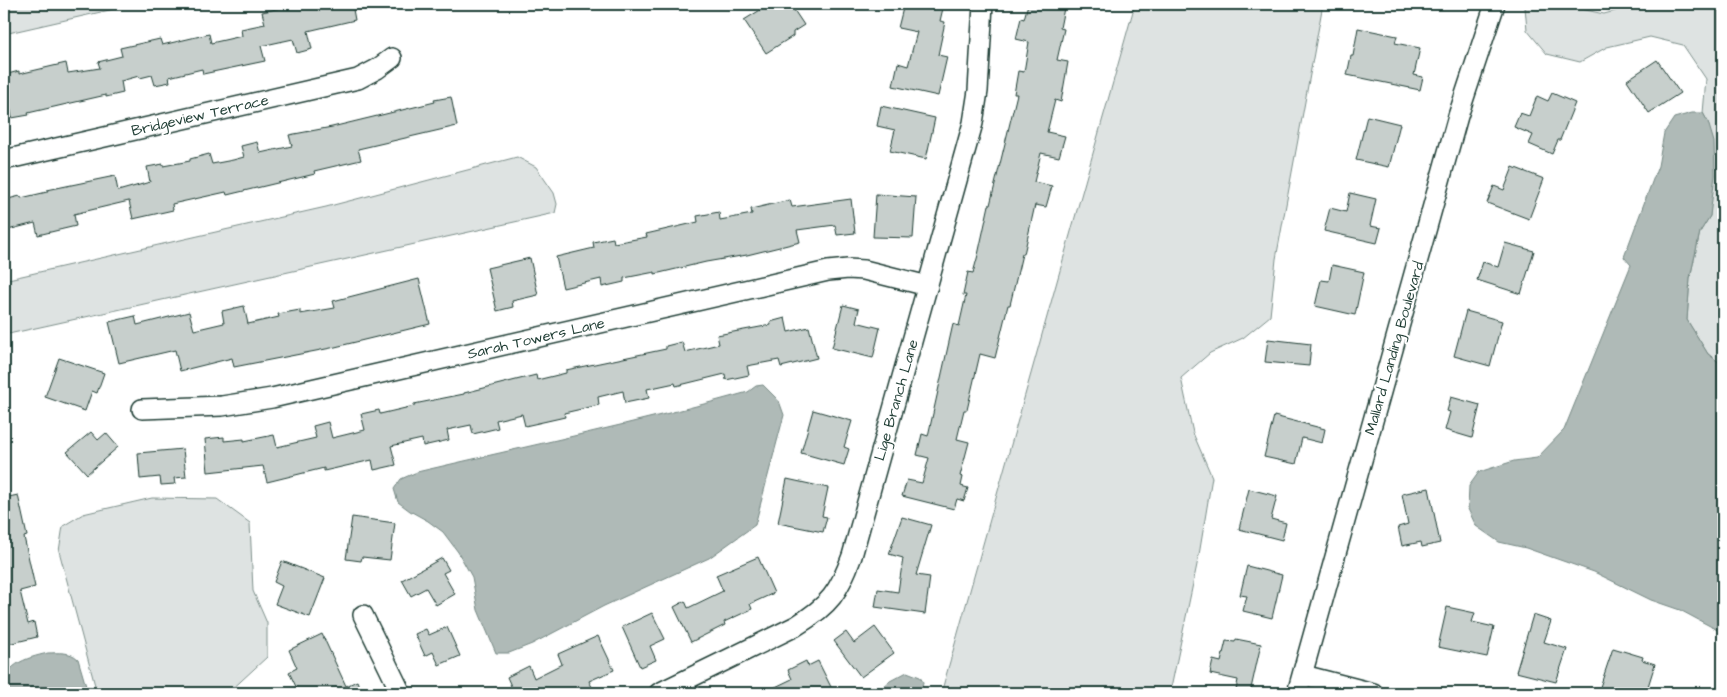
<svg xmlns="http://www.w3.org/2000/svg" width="1727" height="697" font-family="'Architects Daughter',sans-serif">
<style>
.green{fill:#dee3e2;stroke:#7e908b}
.water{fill:#afbab7;stroke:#758883}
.building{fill:#c7cfcc;stroke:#1f3d34}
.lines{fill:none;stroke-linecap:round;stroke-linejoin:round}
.minor-casing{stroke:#1f3d34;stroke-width:22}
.minor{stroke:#fff;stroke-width:19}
.labels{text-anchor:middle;stroke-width:4;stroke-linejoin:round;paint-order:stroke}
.street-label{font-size:15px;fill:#1f3d34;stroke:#fff}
</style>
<rect width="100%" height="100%" fill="#fff"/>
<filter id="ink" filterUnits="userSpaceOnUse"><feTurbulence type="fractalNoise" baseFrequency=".02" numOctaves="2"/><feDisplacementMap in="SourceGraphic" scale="10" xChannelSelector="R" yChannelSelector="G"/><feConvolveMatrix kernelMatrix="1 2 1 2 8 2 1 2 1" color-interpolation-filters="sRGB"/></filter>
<g filter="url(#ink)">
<g class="green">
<polygon points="4,4 136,4 4,34"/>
<polygon points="1135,4 1323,4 1276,259 1270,316 1243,338 1210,353 1181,378 1193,433 1212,477 1199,555 1170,693 936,693 942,690"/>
<polygon points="1536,4 1558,4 1604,14 1626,8 1634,4 1723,4 1723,363 1720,363 1708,354 1687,320 1690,278 1700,232 1710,216 1708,122 1703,113 1706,79 1683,45 1650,37 1607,47 1580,62 1547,54 1527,30 1525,7"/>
<polygon points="517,157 536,167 554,193 557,204 555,213 4,335 4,280 326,207"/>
<polygon points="152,498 217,499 250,523 253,591 267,623 267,657 228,693 97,693 59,551 63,526 83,514"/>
</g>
<g class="water">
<polygon points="1692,113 1703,113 1708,122 1714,142 1715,175 1710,216 1700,232 1690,278 1687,320 1708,354 1720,363 1723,363 1723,633 1680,610 1651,600 1594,572 1526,548 1499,542 1476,526 1468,509 1469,486 1479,472 1514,461 1537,458 1564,430 1631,265 1624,257 1658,166 1664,133 1674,118"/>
<path d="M763 385 779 401 784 415 755 525 709 558 604 606 532 644 509 653H496L478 610 472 577 458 552 443 532 428 521 410 511 398 502 394 489 401 479 417 472C528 446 638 423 748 392L756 386Z"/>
<path d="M48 653C58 653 70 651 78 659L88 693H5C0 665 26 658 48 653Z"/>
<polygon points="907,672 920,677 923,682 922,689 914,693 876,693 890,681"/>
</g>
<g class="building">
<polygon points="300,4 352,4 355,20 308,31 312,49 297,53 293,39 261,46 265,61 203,74 202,69 169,77 170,82 155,85 152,75 140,78 139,76 121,81 123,93 106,97 106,95 28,113 29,115 12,118 10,106 4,107 4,75 19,71 19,74 66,63 68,73 100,68 98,62 122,56 120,48 160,39 162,45 209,34 211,43 242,36 241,29 265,24 262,12"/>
<polygon points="770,4 790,4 804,25 793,32 793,36 766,53 744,20"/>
<polygon points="904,4 944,4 940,21 945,22 938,55 947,57 938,96 893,86 898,63 908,66 917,32 898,28"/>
<polygon points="1028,4 1046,4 1064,8 1060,28 1064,29 1057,60 1068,62 1061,102 1055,100 1047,132 1065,136 1059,157 1041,153 1034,182 1052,186 1046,207 1035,205 1024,254 1022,254 1010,305 1008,305 995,358 980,354 967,410 964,410 957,439 969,442 960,476 963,477 961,486 968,488 964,501 957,499 954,509 902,496 907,480 922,483 929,458 917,455 922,434 928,436 953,324 959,326 966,295 963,295 968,272 973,273 978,255 989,205 990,205 1017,94 1014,94 1018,71 1024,72 1029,42 1016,39 1021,18 1024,19"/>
<polygon points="1358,28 1397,36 1395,43 1420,48 1414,75 1423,77 1420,90 1347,75 1351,56 1353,56"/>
<polygon points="1657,60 1680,93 1649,113 1627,80"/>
<polygon points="1552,93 1575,103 1560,140 1558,140 1552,154 1529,144 1533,135 1514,127 1520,113 1529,116 1537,96 1548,101"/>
<polygon points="451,97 457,126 358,149 361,160 314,171 315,174 227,195 226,192 172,204 173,210 133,219 129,201 74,214 76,226 38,235 35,223 4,231 4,200 20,196 21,198 47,192 47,190 115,176 118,191 150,182 147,167 163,164 163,166 190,161 190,159 209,154 212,164 233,160 244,157 241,146 257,142 260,153 292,146 289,135 332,127 435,102 434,100"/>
<polygon points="881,106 935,118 926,159 890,151 895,130 877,126"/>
<polygon points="1367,116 1400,124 1389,167 1356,160"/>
<polygon points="1513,167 1544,179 1529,219 1487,203 1494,186 1504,190"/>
<polygon points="1350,193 1376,199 1370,226 1381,228 1377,243 1324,231 1330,208 1346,212"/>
<polygon points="876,194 916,197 913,238 873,237"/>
<polygon points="851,199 855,233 837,235 835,225 797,230 800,242 747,255 706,262 655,274 655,272 624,278 624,282 602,287 601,279 563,288 556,257 594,248 593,242 613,238 614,243 647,237 646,234 698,222 697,216 719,212 720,220 752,214 751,209 790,200 792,207"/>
<polygon points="1505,243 1534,251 1521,294 1477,280 1483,262 1498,267"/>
<polygon points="530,258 538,295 512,301 513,307 497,311 487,268"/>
<polygon points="1332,265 1364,272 1355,315 1315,306 1321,280 1329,281"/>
<polygon points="419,279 430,324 331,348 234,367 232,358 180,371 175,350 119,363 109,322 135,316 137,325 189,312 194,330 224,323 222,311 244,306 248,324 279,317 278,314 300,310 300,314 335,308 333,301"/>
<polygon points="843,305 859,309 856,322 880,328 873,358 832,348"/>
<polygon points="1466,311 1502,321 1490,366 1454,356"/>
<polygon points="785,318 788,332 809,327 817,358 781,367 779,360 747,366 749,375 726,380 725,374 676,386 675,383 647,389 649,398 625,403 623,391 598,397 599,405 564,413 565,417 525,426 522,414 496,420 498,428 473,434 471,425 447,430 449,440 423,446 422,439 391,446 396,465 374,470 372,460 324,471 324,468 267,482 263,466 208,472 205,439 224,437 224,441 244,439 244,441 274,435 277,447 316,438 313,426 328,422 332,438 365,430 361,414 379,410 380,414 414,406 414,404 464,394 464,393 536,375 537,380 566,373 566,370 666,349 666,346 682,342 685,352 719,344 717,335 771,325 770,322"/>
<polygon points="1268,339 1311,344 1309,366 1265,362"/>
<polygon points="59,358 104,373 97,393 92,391 85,411 45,397"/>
<polygon points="1451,397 1480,405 1472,438 1445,430 1450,412 1447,411"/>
<polygon points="813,410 852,421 844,447 849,449 844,465 801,453"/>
<polygon points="1274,416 1325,429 1322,443 1302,438 1296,464 1264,457"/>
<polygon points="91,432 98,440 106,433 118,447 87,474 67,452"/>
<polygon points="183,449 186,477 174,478 175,484 161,485 160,477 140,479 138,453"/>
<polygon points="787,479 828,488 822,516 827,517 823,532 778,523"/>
<polygon points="1429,488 1440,543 1422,547 1421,542 1402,546 1398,527 1408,524 1402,494"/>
<polygon points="1249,489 1277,496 1271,519 1286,523 1282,540 1239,529"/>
<polygon points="18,495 27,536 24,537 35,587 20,591 28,624 34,622 37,637 4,645 4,498"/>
<polygon points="352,517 395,523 390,560 362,557 361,561 346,559"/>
<polygon points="902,517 931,525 916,575 930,577 925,614 875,607 878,589 898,592 903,558 889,554"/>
<polygon points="758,557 774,593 750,604 752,609 724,622 725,625 691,642 674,607 685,601 688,608 723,591 716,575"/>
<polygon points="442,558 449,570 443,573 455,594 436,605 426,588 411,596 402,580"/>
<polygon points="282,561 325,578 310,617 275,604 282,586 274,582"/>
<polygon points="1247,566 1282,575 1272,618 1243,611 1247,596 1240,595"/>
<polygon points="1447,607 1475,613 1472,622 1494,627 1487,657 1438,647"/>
<polygon points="652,613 665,639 650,646 656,660 640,667 622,627"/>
<polygon points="1533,615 1551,621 1544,642 1567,649 1556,682 1516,672"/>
<polygon points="447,627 460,656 439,665 433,652 425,656 415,634 426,629 429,635"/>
<polygon points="875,627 894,653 861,677 834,641 846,632 854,643"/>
<polygon points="322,634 346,686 357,681 362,693 299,693 289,672 297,668 289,650"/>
<polygon points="598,636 614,670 589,681 592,687 579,693 514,693 507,677 529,666 534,678 562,664 558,654"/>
<polygon points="1236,639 1261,644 1250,693 1236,690 1238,680 1210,674 1213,660 1221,662 1226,641 1235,642"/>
<polygon points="1613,648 1643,657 1642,660 1655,664 1646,693 1622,687 1620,693 1600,687"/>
<polygon points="806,661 808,666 818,661 834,693 763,693 792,679 788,670"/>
</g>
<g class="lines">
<g class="minor-casing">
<g id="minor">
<polyline points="4,160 358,79 377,69 392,58"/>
<polyline points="142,409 222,406 272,398 828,271 848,269 864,270 928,286"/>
<polyline points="363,615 401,693"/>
<polyline points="1303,675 1373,693"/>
<path d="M659 693 796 626C830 605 839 592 852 556L973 123 978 91 983 4"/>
<polyline points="1297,693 1458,116 1495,4"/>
</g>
</g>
<use href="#minor" class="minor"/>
</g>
</g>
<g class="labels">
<g class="street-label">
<text transform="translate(200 115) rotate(-13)" y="5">Bridgeview Terrace</text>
<text transform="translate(536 338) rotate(-13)" y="5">Sarah Towers Lane</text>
<text transform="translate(1394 348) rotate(-74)" y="5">Mallard Landing Boulevard</text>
<text transform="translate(896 400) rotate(-74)" y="5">Lige Branch Lane</text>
</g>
</g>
<rect width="1727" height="697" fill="none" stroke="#fff" stroke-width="20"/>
<rect x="10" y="10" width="1707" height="677" fill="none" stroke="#1f3d34" stroke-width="2" filter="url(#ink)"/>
</svg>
